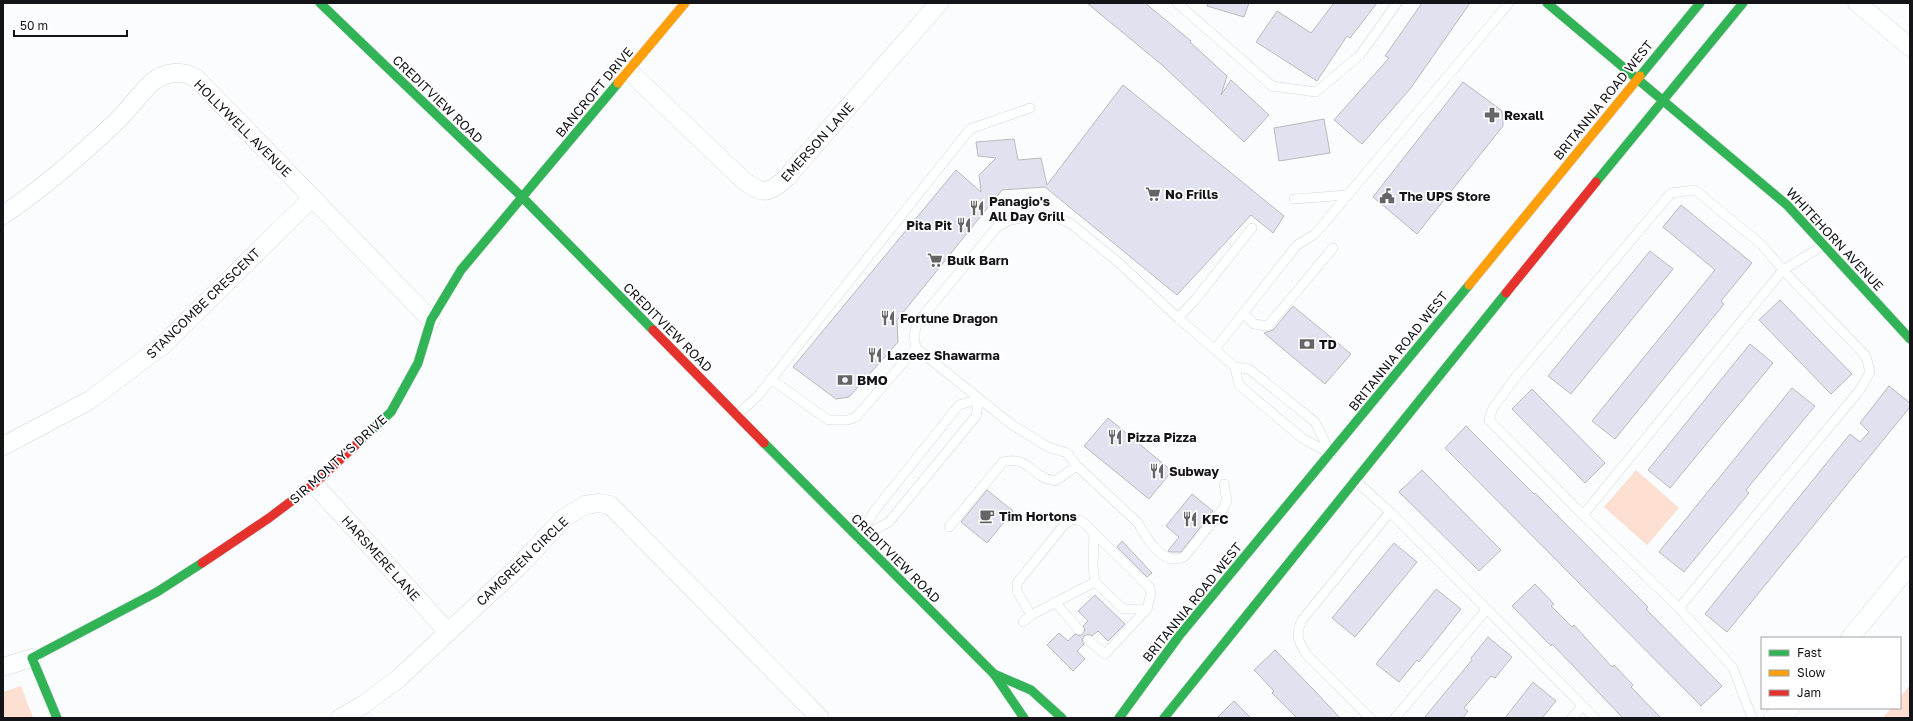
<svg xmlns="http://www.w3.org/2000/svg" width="1913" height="721" font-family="'Golos Text',sans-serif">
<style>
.green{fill:#fddfd1}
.building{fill:#e1e1ef;stroke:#bababd}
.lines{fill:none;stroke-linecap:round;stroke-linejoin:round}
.lane-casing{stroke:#d7d7da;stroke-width:10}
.street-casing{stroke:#d7d7da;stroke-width:19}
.fast-casing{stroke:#d7d7da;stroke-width:10}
.slow-casing{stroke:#d7d7da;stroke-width:10}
.jam-casing{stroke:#d7d7da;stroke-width:10}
.lane{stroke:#feffff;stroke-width:9}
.street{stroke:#feffff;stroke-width:18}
.fast{stroke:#30b455;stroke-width:9}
.slow{stroke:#ff9f0a;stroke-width:9}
.jam{stroke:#e5322d;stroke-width:9}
.labels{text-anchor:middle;stroke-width:3.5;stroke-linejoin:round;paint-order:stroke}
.street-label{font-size:13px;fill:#141418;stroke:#fff}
.poi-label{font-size:13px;font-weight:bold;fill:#141418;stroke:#fff;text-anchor:start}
</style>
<rect width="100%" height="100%" fill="#fbfcfe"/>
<g class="green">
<polygon points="1636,470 1679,508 1647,545 1604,507"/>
<polygon points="1910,685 1910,718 1883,718 1891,708 1900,708 1900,697"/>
<polygon points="21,686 33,718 3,718 3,692"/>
</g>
<g class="building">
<polygon points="1087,3 1145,3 1191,41 1190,42 1227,76 1221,95 1231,80 1269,115 1244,142 1162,65"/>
<polygon points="1208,3 1249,3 1244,17 1207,6"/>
<polygon points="1334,3 1377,3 1350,38 1347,36 1317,81 1256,42 1277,11 1311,33"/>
<polygon points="1422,3 1470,3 1410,89 1362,144 1334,120 1389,58 1385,56"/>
<polygon points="1463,82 1501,110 1503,116 1503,126 1417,234 1373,197"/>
<polygon points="1123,85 1284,216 1273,233 1251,215 1177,295 1045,187 1002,190 897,320 898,342 849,397 836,399 793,367 956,170 981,192 979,175 996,158 978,156 976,142 1014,139 1018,160 1041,158 1047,185"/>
<polygon points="1324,119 1330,153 1279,161 1274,128"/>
<polygon points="1681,205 1752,263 1721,301 1724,304 1615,439 1592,421 1715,270 1663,227"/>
<polygon points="1650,251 1673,269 1571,394 1548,376"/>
<polygon points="1780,300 1852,374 1831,394 1759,320"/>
<polygon points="1293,306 1351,354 1325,384 1264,333 1273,330"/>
<polygon points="1750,344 1773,363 1670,488 1648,470"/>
<polygon points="1889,386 1910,403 1910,407 1727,632 1705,614 1850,434 1860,442 1869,432 1860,423"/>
<polygon points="1792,388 1815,406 1746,490 1749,493 1684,572 1659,552"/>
<polygon points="1532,389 1605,463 1585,483 1512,409"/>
<polygon points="1108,418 1172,471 1149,499 1084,446"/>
<polygon points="1466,426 1534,494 1535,493 1648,607 1646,609 1722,686 1701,706 1445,448"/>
<polygon points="1422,470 1501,550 1479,571 1399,492"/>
<polygon points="987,490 1013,511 987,543 961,522"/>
<polygon points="1192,494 1213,511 1181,552 1171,552 1168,551 1179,537 1166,526"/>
<polygon points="1122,541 1152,573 1147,577 1117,547"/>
<polygon points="1394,543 1417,562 1355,637 1332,618"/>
<polygon points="1535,584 1554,604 1551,606 1572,627 1574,625 1612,667 1614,665 1633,685 1631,687 1661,718 1623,718 1552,644 1551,646 1512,606"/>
<polygon points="1436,589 1461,609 1419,662 1417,660 1399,682 1376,664"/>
<polygon points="1095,595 1125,624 1108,641 1098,631 1092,636 1089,634 1084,636 1082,639 1084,644 1077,651 1085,659 1073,671 1047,645 1059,633 1068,641 1075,634 1080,636 1083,634 1085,629 1083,626 1088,621 1078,611"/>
<polygon points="1488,637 1512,657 1495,678 1491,676 1464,708 1468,711 1463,718 1424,718 1472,660 1471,658"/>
<polygon points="1275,650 1314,690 1340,718 1297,718 1272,693 1274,691 1254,670"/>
<polygon points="1533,682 1556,701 1542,718 1505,718"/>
<polygon points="1234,701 1251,718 1217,718"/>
</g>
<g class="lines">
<g class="lane-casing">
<g id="lane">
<polyline points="1177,3 1272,86 1316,92 1360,55 1397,3"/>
<polyline points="1294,199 1348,195"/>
<polyline points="1243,313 1254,324 1268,326 1333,248"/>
<polyline points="1178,318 1195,300 1252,228"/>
<polyline points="1215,349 1297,245 1315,234 1509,3"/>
<polyline points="1235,367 1239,385 1302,438 1331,454"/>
<polyline points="771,379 828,420 848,420 856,417 916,348"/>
<polygon points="979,399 976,416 889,522 858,539 875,510 959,405"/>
<polyline points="737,415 758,396 970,129 1030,108"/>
<polyline points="1356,481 1390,512 1595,718"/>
<path d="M1224 484 1227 501 1223 509 1184 557C1163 567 1147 539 1138 523L1077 466 1067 453 1048 447 1011 424 916 348 914 336 917 323 997 227 1010 220 1042 215 1055 217 1070 223 1118 262 1178 318 1235 367 1249 369 1315 422 1331 454"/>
<polyline points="1583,515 1783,270 1824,245"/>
<path d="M949 527 1003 462C1026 457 1026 468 1043 477 1046 479 1051 480 1055 481L1077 466"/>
<polyline points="1094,533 1093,568 1095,582"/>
<polyline points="1055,602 1079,630"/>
<polyline points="1679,608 1859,391 1870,372 1866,356 1783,270 1762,245 1695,190 1671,193 1515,378 1493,408 1489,420 1583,515 1679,608 1733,668 1752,718"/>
<polyline points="1031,615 1017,591 1017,583 1064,525 1072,519 1082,521 1149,587 1151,593 1147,609 1105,654 1088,640"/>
<polyline points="1023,622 1031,615 1095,582 1123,609 1147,609"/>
<path d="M1370 718 1307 655C1298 642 1295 635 1302 620L1390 512"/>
<polyline points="1395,718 1486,610"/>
<polyline points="1572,718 1582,706"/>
</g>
</g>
<g class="street-casing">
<g id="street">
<polyline points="1857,3 1910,47"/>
<path d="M629 71 742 179C761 195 769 195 787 177L939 3"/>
<path d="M3 215C45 187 82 154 118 120 128 110 149 82 158 78 171 71 183 71 196 78L431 320"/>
<polyline points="3,446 90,400 163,345 312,198"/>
<polyline points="314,484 447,631"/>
<polyline points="1850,638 1910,565"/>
<polyline points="3,667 32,658"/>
<polyline points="340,718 363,705 399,678 518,567 564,518 585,505 598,503 610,505 820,718"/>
<polyline points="1773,718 1791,708"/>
</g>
</g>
<g class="fast-casing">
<g id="fast">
<polyline points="320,3 522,197 653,330"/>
<polyline points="1547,3 1787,205 1910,339"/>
<polyline points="1640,76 1700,3"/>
<polyline points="1596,182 1743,3"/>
<polyline points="361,440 391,412 418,363 431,320 461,270 618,83"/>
<polyline points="764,443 994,674 1024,718"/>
<polyline points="994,674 1031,690 1062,718"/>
<polyline points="57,718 32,658 157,592 202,563"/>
<polyline points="1119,718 1179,636 1469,285"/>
<polyline points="1164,718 1506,293"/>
</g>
</g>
<g class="slow-casing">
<g id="slow">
<polyline points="618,83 685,3"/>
<polyline points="1469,285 1640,76"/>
</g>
</g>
<g class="jam-casing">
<g id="jam">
<polyline points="1506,293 1596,182"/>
<polyline points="653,330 764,443"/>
<polyline points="202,563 269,518 314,484 361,440"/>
</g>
</g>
<use href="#lane" class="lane"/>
<use href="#street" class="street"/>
<use href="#fast" class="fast"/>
<use href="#slow" class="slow"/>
<use href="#jam" class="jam"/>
</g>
<defs>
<g id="pharmacy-bare" transform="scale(1.2)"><path d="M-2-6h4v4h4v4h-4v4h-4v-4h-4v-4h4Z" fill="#656568" stroke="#fff" stroke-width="2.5" paint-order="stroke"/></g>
<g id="supermarket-bare" transform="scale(1.2)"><path d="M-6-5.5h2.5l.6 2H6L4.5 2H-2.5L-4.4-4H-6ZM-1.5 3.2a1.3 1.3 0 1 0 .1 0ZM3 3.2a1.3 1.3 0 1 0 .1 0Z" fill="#656568" stroke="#fff" stroke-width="2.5" paint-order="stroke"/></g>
<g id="civic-bare" transform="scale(1.2)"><path d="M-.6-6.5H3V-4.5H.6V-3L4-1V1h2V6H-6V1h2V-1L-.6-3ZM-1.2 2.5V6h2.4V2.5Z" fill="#656568" stroke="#fff" stroke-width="2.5" paint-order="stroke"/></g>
<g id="restaurant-bare" transform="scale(1.2)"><path d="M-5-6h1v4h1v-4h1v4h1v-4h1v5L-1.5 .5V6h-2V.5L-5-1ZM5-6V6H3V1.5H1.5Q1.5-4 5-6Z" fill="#656568" stroke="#fff" stroke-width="2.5" paint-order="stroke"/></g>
<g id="bank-bare" transform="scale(1.2)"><path d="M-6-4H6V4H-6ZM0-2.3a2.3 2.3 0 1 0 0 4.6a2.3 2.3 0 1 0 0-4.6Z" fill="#656568" stroke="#fff" stroke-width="2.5" paint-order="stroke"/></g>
<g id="cafe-bare" transform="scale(1.2)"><path d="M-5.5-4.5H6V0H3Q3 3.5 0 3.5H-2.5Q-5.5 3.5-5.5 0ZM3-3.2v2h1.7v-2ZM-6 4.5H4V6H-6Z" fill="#656568" stroke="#fff" stroke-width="2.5" paint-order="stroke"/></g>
</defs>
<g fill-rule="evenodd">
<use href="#pharmacy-bare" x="1492" y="115"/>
<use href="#supermarket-bare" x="1153" y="194"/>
<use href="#civic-bare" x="1387" y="196"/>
<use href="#restaurant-bare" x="977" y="208"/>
<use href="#restaurant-bare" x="964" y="225"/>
<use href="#supermarket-bare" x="935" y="260"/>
<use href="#restaurant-bare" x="888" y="318"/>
<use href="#bank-bare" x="1307" y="344"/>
<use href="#restaurant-bare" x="875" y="355"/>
<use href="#bank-bare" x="845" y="380"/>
<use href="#restaurant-bare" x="1115" y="437"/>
<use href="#restaurant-bare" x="1157" y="471"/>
<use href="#cafe-bare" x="987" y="516"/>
<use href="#restaurant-bare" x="1190" y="519"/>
</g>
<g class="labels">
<g class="street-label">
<text transform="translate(594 92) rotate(-50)" y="5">BANCROFT DRIVE</text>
<text transform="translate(438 99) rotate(44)" y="5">CREDITVIEW ROAD</text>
<text transform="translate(1603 100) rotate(-51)" y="5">BRITANNIA ROAD WEST</text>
<text transform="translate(243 128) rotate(45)" y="5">HOLLYWELL AVENUE</text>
<text transform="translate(817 142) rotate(-48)" y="5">EMERSON LANE</text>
<text transform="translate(1835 239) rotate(47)" y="5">WHITEHORN AVENUE</text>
<text transform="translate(203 303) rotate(-44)" y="5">STANCOMBE CRESCENT</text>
<text transform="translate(668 327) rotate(45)" y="5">CREDITVIEW ROAD</text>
<text transform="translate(1398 351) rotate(-51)" y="5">BRITANNIA ROAD WEST</text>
<text transform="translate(338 459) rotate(-42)" y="5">SIR MONTY'S DRIVE</text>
<text transform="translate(381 558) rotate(48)" y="5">HARSMERE LANE</text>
<text transform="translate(896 558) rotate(45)" y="5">CREDITVIEW ROAD</text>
<text transform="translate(522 561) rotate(-44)" y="5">CAMGREEN CIRCLE</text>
<text transform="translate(1192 602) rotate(-51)" y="5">BRITANNIA ROAD WEST</text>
</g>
<g class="poi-label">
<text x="1504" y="120">Rexall</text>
<text x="1165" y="199">No Frills</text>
<text x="1399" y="201">The UPS Store</text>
<text x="989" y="206">Panagio's<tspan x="989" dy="15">All Day Grill</tspan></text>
<text x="952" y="230" text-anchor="end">Pita Pit</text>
<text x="947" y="265">Bulk Barn</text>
<text x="900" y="323">Fortune Dragon</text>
<text x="1319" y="349">TD</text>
<text x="887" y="360">Lazeez Shawarma</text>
<text x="857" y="385">BMO</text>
<text x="1127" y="442">Pizza Pizza</text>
<text x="1169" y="476">Subway</text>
<text x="999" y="521">Tim Hortons</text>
<text x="1202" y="524">KFC</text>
</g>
</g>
<rect width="1913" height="721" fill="none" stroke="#141418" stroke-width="8"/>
<rect x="1761" y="637" width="140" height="72" fill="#ffffff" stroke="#a1a1a3"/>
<rect x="1769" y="650" width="20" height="6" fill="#30b455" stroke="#a1a1a3"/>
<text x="1797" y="657" font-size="12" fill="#141418">Fast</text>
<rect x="1769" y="670" width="20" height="6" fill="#ff9f0a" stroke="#a1a1a3"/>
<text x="1797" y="677" font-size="12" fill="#141418">Slow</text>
<rect x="1769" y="690" width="20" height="6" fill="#e5322d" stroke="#a1a1a3"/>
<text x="1797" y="697" font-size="12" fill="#141418">Jam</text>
<path d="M14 30v6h113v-6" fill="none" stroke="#141418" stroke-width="2"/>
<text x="20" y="30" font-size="12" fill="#141418" stroke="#ffffff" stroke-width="3" paint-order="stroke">50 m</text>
</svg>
